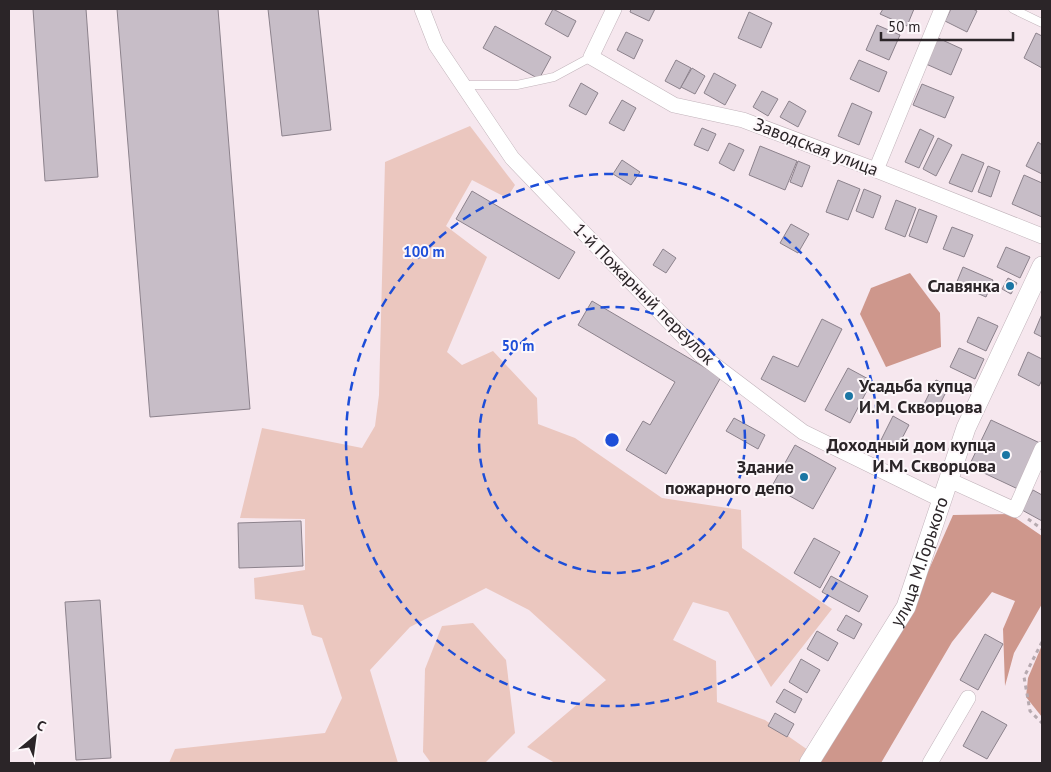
<svg xmlns="http://www.w3.org/2000/svg" width="1051" height="772" font-family="'PT Sans',sans-serif">
<style>
.green{fill:#ebc7bf}
.forest{fill:#ce978c}
.building{fill:#c7bdc7;stroke:#8c828c}
.lines{fill:none;stroke-linecap:round;stroke-linejoin:round}
.service-casing{stroke:#c2b4bb;stroke-width:9}
.minor-casing{stroke:#c2b4bb;stroke-width:16}
.tertiary-casing{stroke:#c2b4bb;stroke-width:20}
.path{stroke:#b7aab0;stroke-width:3;stroke-dasharray:4 4;stroke-linecap:butt}
.service{stroke:#fff;stroke-width:8}
.minor{stroke:#fff;stroke-width:15}
.tertiary{stroke:#fff;stroke-width:19}
.ring{fill:none;stroke:#1d4ed8;stroke-width:2.5;stroke-dasharray:9 6}
.poi-dot{fill:#1b76a4;stroke:#fdf7fa;stroke-width:2}
.labels{text-anchor:middle;stroke-width:4;stroke-linejoin:round;paint-order:stroke}
.street-label{font-size:18px;fill:#2b2528;stroke:#fdf7fa}
.poi-label{font-size:18px;font-weight:bold;fill:#2b2528;stroke:#fdf7fa;text-anchor:end}
.centre{fill:#1d4ed8;stroke:#fdf7fa;stroke-width:2.5}
.ring-label{font-size:15px;text-anchor:middle;font-weight:bold;fill:#1d4ed8;stroke:#fdf7fa;stroke-width:4;stroke-linejoin:round;paint-order:stroke}
</style>
<rect width="100%" height="100%" fill="#f6e7ee"/>
<g class="green">
<polygon points="470,126 515,185 507,198 472,180 446,226 487,257 447,352 462,365 493,351 537,398 538,424 575,438 662,498 741,510 742,548 832,609 771,687 728,612 693,602 673,640 716,661 717,702 765,720 808,750 800,763 555,763 527,747 606,680 529,610 486,588 410,627 370,670 398,763 169,763 175,749 325,733 342,698 322,638 312,635 303,605 255,599 254,578 305,570 305,519 240,518 262,428 362,448 375,426 379,395 385,162"/>
<polygon points="473,623 506,660 515,733 485,763 431,763 423,752 425,669 442,626"/>
</g>
<g class="forest">
<polygon points="910,273 940,313 941,347 886,367 860,314 871,288"/>
<polygon points="1010,514 1042,536 1042,604 1014,653 1005,686 1003,629 1015,601 992,592 952,642 881,763 812,763 911,610 953,515"/>
<polygon points="1042,645 1042,717 1026,697 1028,678"/>
</g>
<g class="building">
<polygon points="33,9 86,9 98,177 45,181"/>
<polygon points="117,9 218,9 250,409 150,417"/>
<polygon points="268,9 318,9 331,130 282,136"/>
<polygon points="553,9 576,21 568,37 545,24"/>
<polygon points="631,9 655,9 649,21 630,12"/>
<polygon points="883,9 914,9 907,26 880,14"/>
<polygon points="951,9 973,9 977,11 967,32 945,21"/>
<polygon points="749,12 772,23 761,48 738,38"/>
<polygon points="877,25 900,35 889,60 866,50"/>
<polygon points="495,26 551,57 539,79 483,48"/>
<polygon points="626,32 643,40 634,59 617,50"/>
<polygon points="1036,33 1042,36 1042,68 1024,58"/>
<polygon points="938,38 962,49 951,75 926,64"/>
<polygon points="676,60 691,68 680,89 665,81"/>
<polygon points="859,60 887,72 879,92 850,79"/>
<polygon points="692,68 705,76 695,94 681,87"/>
<polygon points="714,73 736,85 725,105 704,93"/>
<polygon points="581,83 598,93 586,115 569,106"/>
<polygon points="922,84 954,97 945,118 913,105"/>
<polygon points="762,91 778,99 768,116 753,107"/>
<polygon points="622,100 636,108 624,131 609,123"/>
<polygon points="789,101 806,111 798,127 780,117"/>
<polygon points="852,103 872,112 859,145 838,136"/>
<polygon points="702,128 716,134 708,151 694,145"/>
<polygon points="920,129 934,136 919,168 905,162"/>
<polygon points="938,138 952,145 936,176 923,169"/>
<polygon points="1038,142 1042,145 1042,174 1026,166"/>
<polygon points="729,143 744,150 734,171 719,163"/>
<polygon points="760,146 797,161 785,190 749,175"/>
<polygon points="962,154 984,163 972,192 949,183"/>
<polygon points="622,160 640,172 631,185 613,174"/>
<polygon points="798,161 810,166 802,187 790,182"/>
<polygon points="988,166 1000,171 991,197 978,192"/>
<polygon points="1024,175 1042,183 1042,217 1012,204"/>
<polygon points="838,180 860,189 848,220 826,212"/>
<polygon points="864,189 881,196 873,218 856,211"/>
<polygon points="472,191 575,252 559,279 456,219"/>
<polygon points="896,200 916,208 905,237 885,229"/>
<polygon points="919,209 937,216 927,243 909,236"/>
<polygon points="791,224 809,234 798,253 780,243"/>
<polygon points="952,227 973,235 964,257 943,249"/>
<polygon points="1006,247 1030,257 1020,278 997,267"/>
<polygon points="663,249 676,258 666,273 653,265"/>
<polygon points="963,267 993,280 986,297 956,284"/>
<polygon points="1008,278 1017,283 1011,294 1002,289"/>
<polygon points="592,301 721,377 666,474 626,450 643,421 650,425 675,382 578,325"/>
<polygon points="1042,314 1042,337 1034,333"/>
<polygon points="978,317 998,326 986,351 967,342"/>
<polygon points="822,319 842,329 805,402 761,379 773,356 798,367"/>
<polygon points="959,348 984,359 975,379 950,367"/>
<polygon points="1028,352 1042,359 1042,380 1039,386 1018,375"/>
<polygon points="848,368 872,381 850,423 825,410"/>
<polygon points="936,380 949,386 937,410 924,404"/>
<polygon points="893,416 909,425 897,448 881,440"/>
<polygon points="734,418 765,435 758,449 726,431"/>
<polygon points="991,420 1042,444 1020,490 969,466"/>
<polygon points="795,445 836,468 813,509 772,486"/>
<polygon points="1033,490 1042,495 1042,521 1022,510"/>
<polygon points="301,521 303,566 239,568 238,523"/>
<polygon points="814,538 840,552 820,588 794,573"/>
<polygon points="831,576 868,596 859,612 822,592"/>
<polygon points="100,600 111,758 76,760 65,602"/>
<polygon points="846,615 862,624 854,639 837,630"/>
<polygon points="817,631 838,643 828,661 807,649"/>
<polygon points="985,634 1003,644 978,690 960,680"/>
<polygon points="801,659 820,670 807,693 789,682"/>
<polygon points="784,689 802,699 795,713 776,702"/>
<polygon points="982,711 1007,725 987,759 963,746"/>
<polygon points="775,713 794,724 787,737 768,726"/>
</g>
<g class="lines">
<g class="service-casing">
<g id="service">
<polyline points="1013,9 1042,23"/>
<polyline points="463,85 517,85 554,77 591,57"/>
</g>
</g>
<g class="minor-casing">
<g id="minor">
<polyline points="422,9 436,45 512,158 701,355 803,432 942,500"/>
<polyline points="614,9 591,57 674,105 743,120 876,170 1042,236"/>
<polyline points="876,170 942,9"/>
<polyline points="949,480 1015,510 1042,449"/>
<polyline points="930,763 968,698"/>
</g>
</g>
<g class="tertiary-casing">
<g id="tertiary">
<path id="s1" d="M809 763 906 607 966 428 1042 266"/>
</g>
</g>
<g class="path">
<polyline points="1028,519 1042,529"/>
<polyline points="1042,642 1024,677 1030,711 1042,723"/>
</g>
<use href="#service" class="service"/>
<use href="#minor" class="minor"/>
<use href="#tertiary" class="tertiary"/>
</g>
<g class="ring">
<circle cx="612" cy="440" r="133"/>
<circle cx="612" cy="440" r="266"/>
</g>
<g class="poi-dot">
<circle cx="1010" cy="286" r="5"/>
<circle cx="849" cy="396" r="5"/>
<circle cx="1006" cy="455" r="5"/>
<circle cx="804" cy="477" r="5"/>
</g>
<g class="labels">
<g class="street-label">
<text transform="translate(816 147) rotate(21)" y="6">Заводская улица</text>
<text transform="translate(644 294) rotate(45)" y="6">1-й Пожарный переулок</text>
<text dy="6" stroke="none"><textPath href="#s1" startOffset="231">улица М.Горького</textPath></text>
</g>
<g class="poi-label">
<text x="1000" y="292">Славянка</text>
<text x="859" y="392" text-anchor="start">Усадьба купца<tspan x="859" dy="21">И.М. Скворцова</tspan></text>
<text x="996" y="451">Доходный дом купца<tspan x="996" dy="21">И.М. Скворцова</tspan></text>
<text x="794" y="473">Здание<tspan x="794" dy="21">пожарного депо</tspan></text>
</g>
</g>
<circle cx="612" cy="440" r="8" class="centre"/>
<g class="ring-label">
<text x="424" y="257">100 m</text>
<text x="518" y="351">50 m</text>
</g>
<rect width="1051" height="772" fill="none" stroke="#2b2528" stroke-width="20"/>
<g transform="translate(35 737) rotate(29)" stroke="#fdf7fa" stroke-width="4" paint-order="stroke">
<path d="M0-4L9 19L0 12L-9 19Z" fill="#2b2528"/>
<text y="-8" font-size="14" font-weight="bold" text-anchor="middle" fill="#2b2528">С</text>
</g>
<path d="M881 32v8h132v-8" fill="none" stroke="#2b2528" stroke-width="2.5"/>
<text x="888" y="32" font-size="15" fill="#2b2528" stroke="#fdf7fa" stroke-width="4" paint-order="stroke">50 m</text>
</svg>
